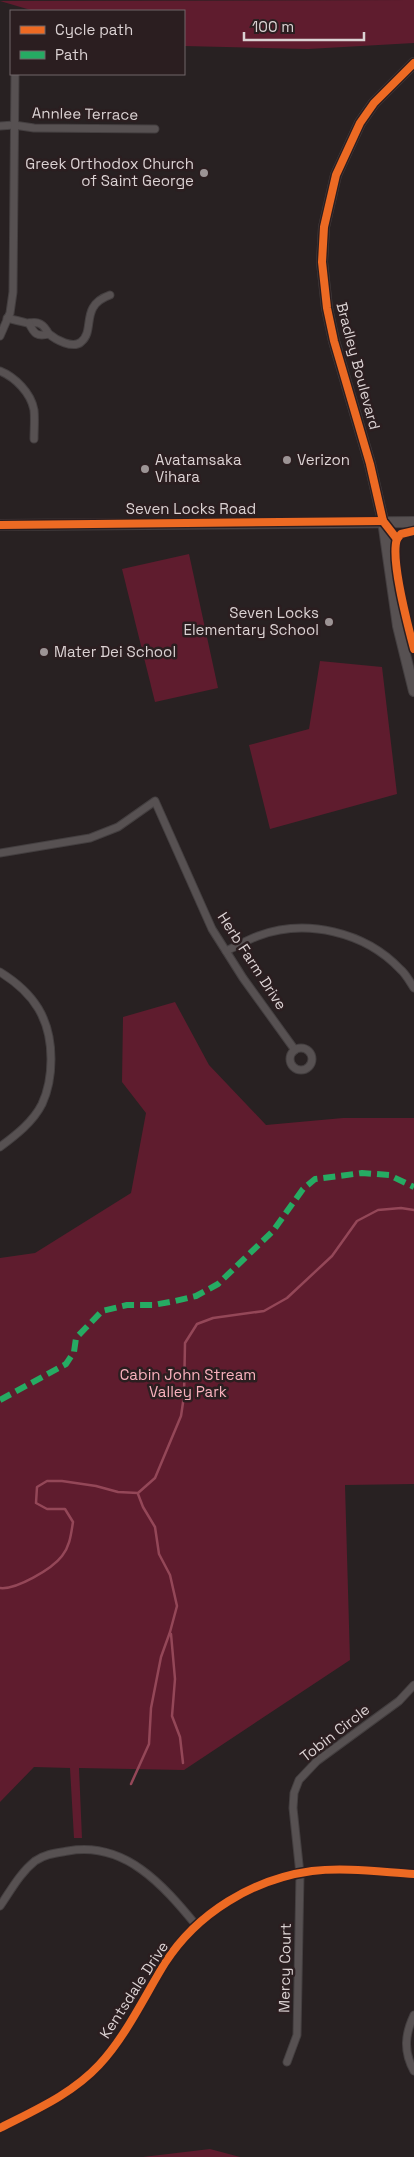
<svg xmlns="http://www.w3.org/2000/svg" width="414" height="2157" font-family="'Space Grotesk',sans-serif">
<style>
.green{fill:#5f1c2e}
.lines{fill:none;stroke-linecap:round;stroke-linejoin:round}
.stream{stroke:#944758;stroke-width:2.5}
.minor-casing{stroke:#443f40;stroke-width:9}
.secondary-casing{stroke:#443f40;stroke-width:12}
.minor{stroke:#575152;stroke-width:7}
.secondary{stroke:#575152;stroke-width:10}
.quiet{stroke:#26ab63;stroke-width:6;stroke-dasharray:12 6;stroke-linecap:butt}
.cycleway-casing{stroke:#2b1e20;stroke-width:11}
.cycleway{stroke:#ed6a23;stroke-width:8}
.poi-dot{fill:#9c9495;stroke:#2b1e20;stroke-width:2}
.labels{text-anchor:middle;stroke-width:5;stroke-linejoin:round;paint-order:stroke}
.street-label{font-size:15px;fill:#dbd2d3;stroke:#2b1e20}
.poi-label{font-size:15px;fill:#dbd2d3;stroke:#2b1e20;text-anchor:start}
.park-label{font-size:15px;fill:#f9b1bd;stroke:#2b1e20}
</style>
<rect width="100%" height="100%" fill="#282122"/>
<g class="green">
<polygon points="414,0 414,43 308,49 184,46 184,11 34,11 0,1"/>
<polygon points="189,554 218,688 155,702 122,569"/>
<polygon points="320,661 382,667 397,794 270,829 249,745 309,729"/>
<polygon points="175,1002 209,1065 266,1125 343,1118 414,1118 414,1484 345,1485 350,1660 184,1770 79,1768 82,1838 74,1838 70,1768 34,1767 0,1802 0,1258 35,1253 131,1193 146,1113 122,1082 123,1017"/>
<polygon points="210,2149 240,2157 143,2157"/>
</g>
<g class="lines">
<g class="stream">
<path d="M0 1588C16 1590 52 1569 62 1556 70 1546 71 1534 73 1522L65 1509H47L36 1503 37 1487 47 1481H62L96 1486 118 1492 138 1493 155 1478 181 1416 184 1396 185 1343 197 1324 213 1318 264 1311 287 1298 332 1256 357 1221 378 1210 401 1208 414 1210"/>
<polyline points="171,1634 175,1679 172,1716 180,1737 183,1763"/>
<polyline points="131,1784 149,1744 151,1708 161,1657 170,1632 177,1606 170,1575 159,1554 155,1527 143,1507 138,1494"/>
</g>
<g class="minor-casing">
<g id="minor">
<polyline points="0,126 14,125 34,128 155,129"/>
<path d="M7 318C14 320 20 321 27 323 31 323 34 322 38 323 45 325 45 329 49 334 56 340 73 349 81 342 96 330 79 306 110 295"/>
<path d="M29 323C34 334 37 337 49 334"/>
<polyline points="0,336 10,313 13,292 15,74"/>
<path d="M0 371C15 377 31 393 34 410 35 419 34 430 34 439"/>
<polyline points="0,853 90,838 118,827 155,801 212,929 243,978 295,1050"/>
<path d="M226 951C237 946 247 940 258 936 306 918 365 932 400 969 406 974 410 982 414 988"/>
<path d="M0 972C34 993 51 1019 51 1059 51 1074 49 1089 42 1104 33 1122 16 1135 0 1147"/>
<circle cx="301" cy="1059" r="11"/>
<path d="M0 1906C11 1890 20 1873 35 1861 45 1854 56 1853 68 1851 125 1841 163 1885 196 1925"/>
<path d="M414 2015C405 2034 403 2051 414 2071"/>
<polyline points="287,2062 297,2035 300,1874 293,1808 294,1793 299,1780 317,1761 399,1701 414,1685"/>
<path d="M0 2128C35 2110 72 2094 99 2065 126 2036 144 1997 165 1963 197 1913 253 1879 312 1871 345 1867 381 1872 414 1874"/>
</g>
</g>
<g class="secondary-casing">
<g id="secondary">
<polyline points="414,63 374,103 360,123 336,175 324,227 322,262 327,308 334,341 370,464 383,521 398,626 414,691"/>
<polyline points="0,525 414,522"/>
</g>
</g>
<use href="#minor" class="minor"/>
<use href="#secondary" class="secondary"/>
<polyline class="quiet" points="0,1400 66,1364 74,1352 76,1338 102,1311 127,1305 153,1305 175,1301 196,1296 218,1284 273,1231 303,1189 315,1179 362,1173 389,1175 414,1187"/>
<g class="cycleway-casing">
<g id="cycleway">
<polyline points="414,63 374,103 360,123 336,175 324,227 322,262 327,308 334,341 370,464 383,521 397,539 401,534 414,531"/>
<polyline points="0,525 383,521"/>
<path d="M397 539C390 559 408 626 414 649"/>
<path d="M0 2128C35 2110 72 2094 99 2065 126 2036 144 1997 165 1963 197 1913 253 1879 312 1871 345 1867 381 1872 414 1874"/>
</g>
</g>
<use href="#cycleway" class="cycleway"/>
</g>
<g class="poi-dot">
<circle cx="204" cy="173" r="5"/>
<circle cx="287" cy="460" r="5"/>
<circle cx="145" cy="469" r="5"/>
<circle cx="329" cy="622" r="5"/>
<circle cx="44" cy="652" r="5"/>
</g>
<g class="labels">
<g class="street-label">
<text transform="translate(85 114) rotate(1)" y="5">Annlee Terrace</text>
<text transform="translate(358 366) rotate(75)" y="5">Bradley Boulevard</text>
<text x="191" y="514">Seven Locks Road</text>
<text transform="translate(252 961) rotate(57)" y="5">Herb Farm Drive</text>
<text transform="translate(335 1733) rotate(-38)" y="5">Tobin Circle</text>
<text transform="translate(285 1968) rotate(-89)" y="5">Mercy Court</text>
<text transform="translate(134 1990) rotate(-57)" y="5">Kentsdale Drive</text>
</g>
<g class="poi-label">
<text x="194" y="169" text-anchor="end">Greek Orthodox Church<tspan x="194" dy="17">of Saint George</tspan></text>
<text x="155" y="465">Avatamsaka<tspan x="155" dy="17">Vihara</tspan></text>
<text x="297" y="465">Verizon</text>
<text x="319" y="618" text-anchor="end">Seven Locks<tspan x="319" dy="17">Elementary School</tspan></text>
<text x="54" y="657">Mater Dei School</text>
</g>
<g class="park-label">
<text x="188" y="1380">Cabin John Stream<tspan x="188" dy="17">Valley Park</tspan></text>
</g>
</g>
<rect x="10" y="10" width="175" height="65" fill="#2b1e20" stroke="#716668"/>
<rect x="20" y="26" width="25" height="8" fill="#ed6a23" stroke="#716668"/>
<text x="55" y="35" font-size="15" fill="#dbd2d3">Cycle path</text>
<rect x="20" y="51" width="25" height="8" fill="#26ab63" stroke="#716668"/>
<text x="55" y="60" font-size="15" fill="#dbd2d3">Path</text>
<path d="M244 32v8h120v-8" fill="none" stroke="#dbd2d3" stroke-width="2.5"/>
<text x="252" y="32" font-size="15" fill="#dbd2d3" stroke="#2b1e20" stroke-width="4" paint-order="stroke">100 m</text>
</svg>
